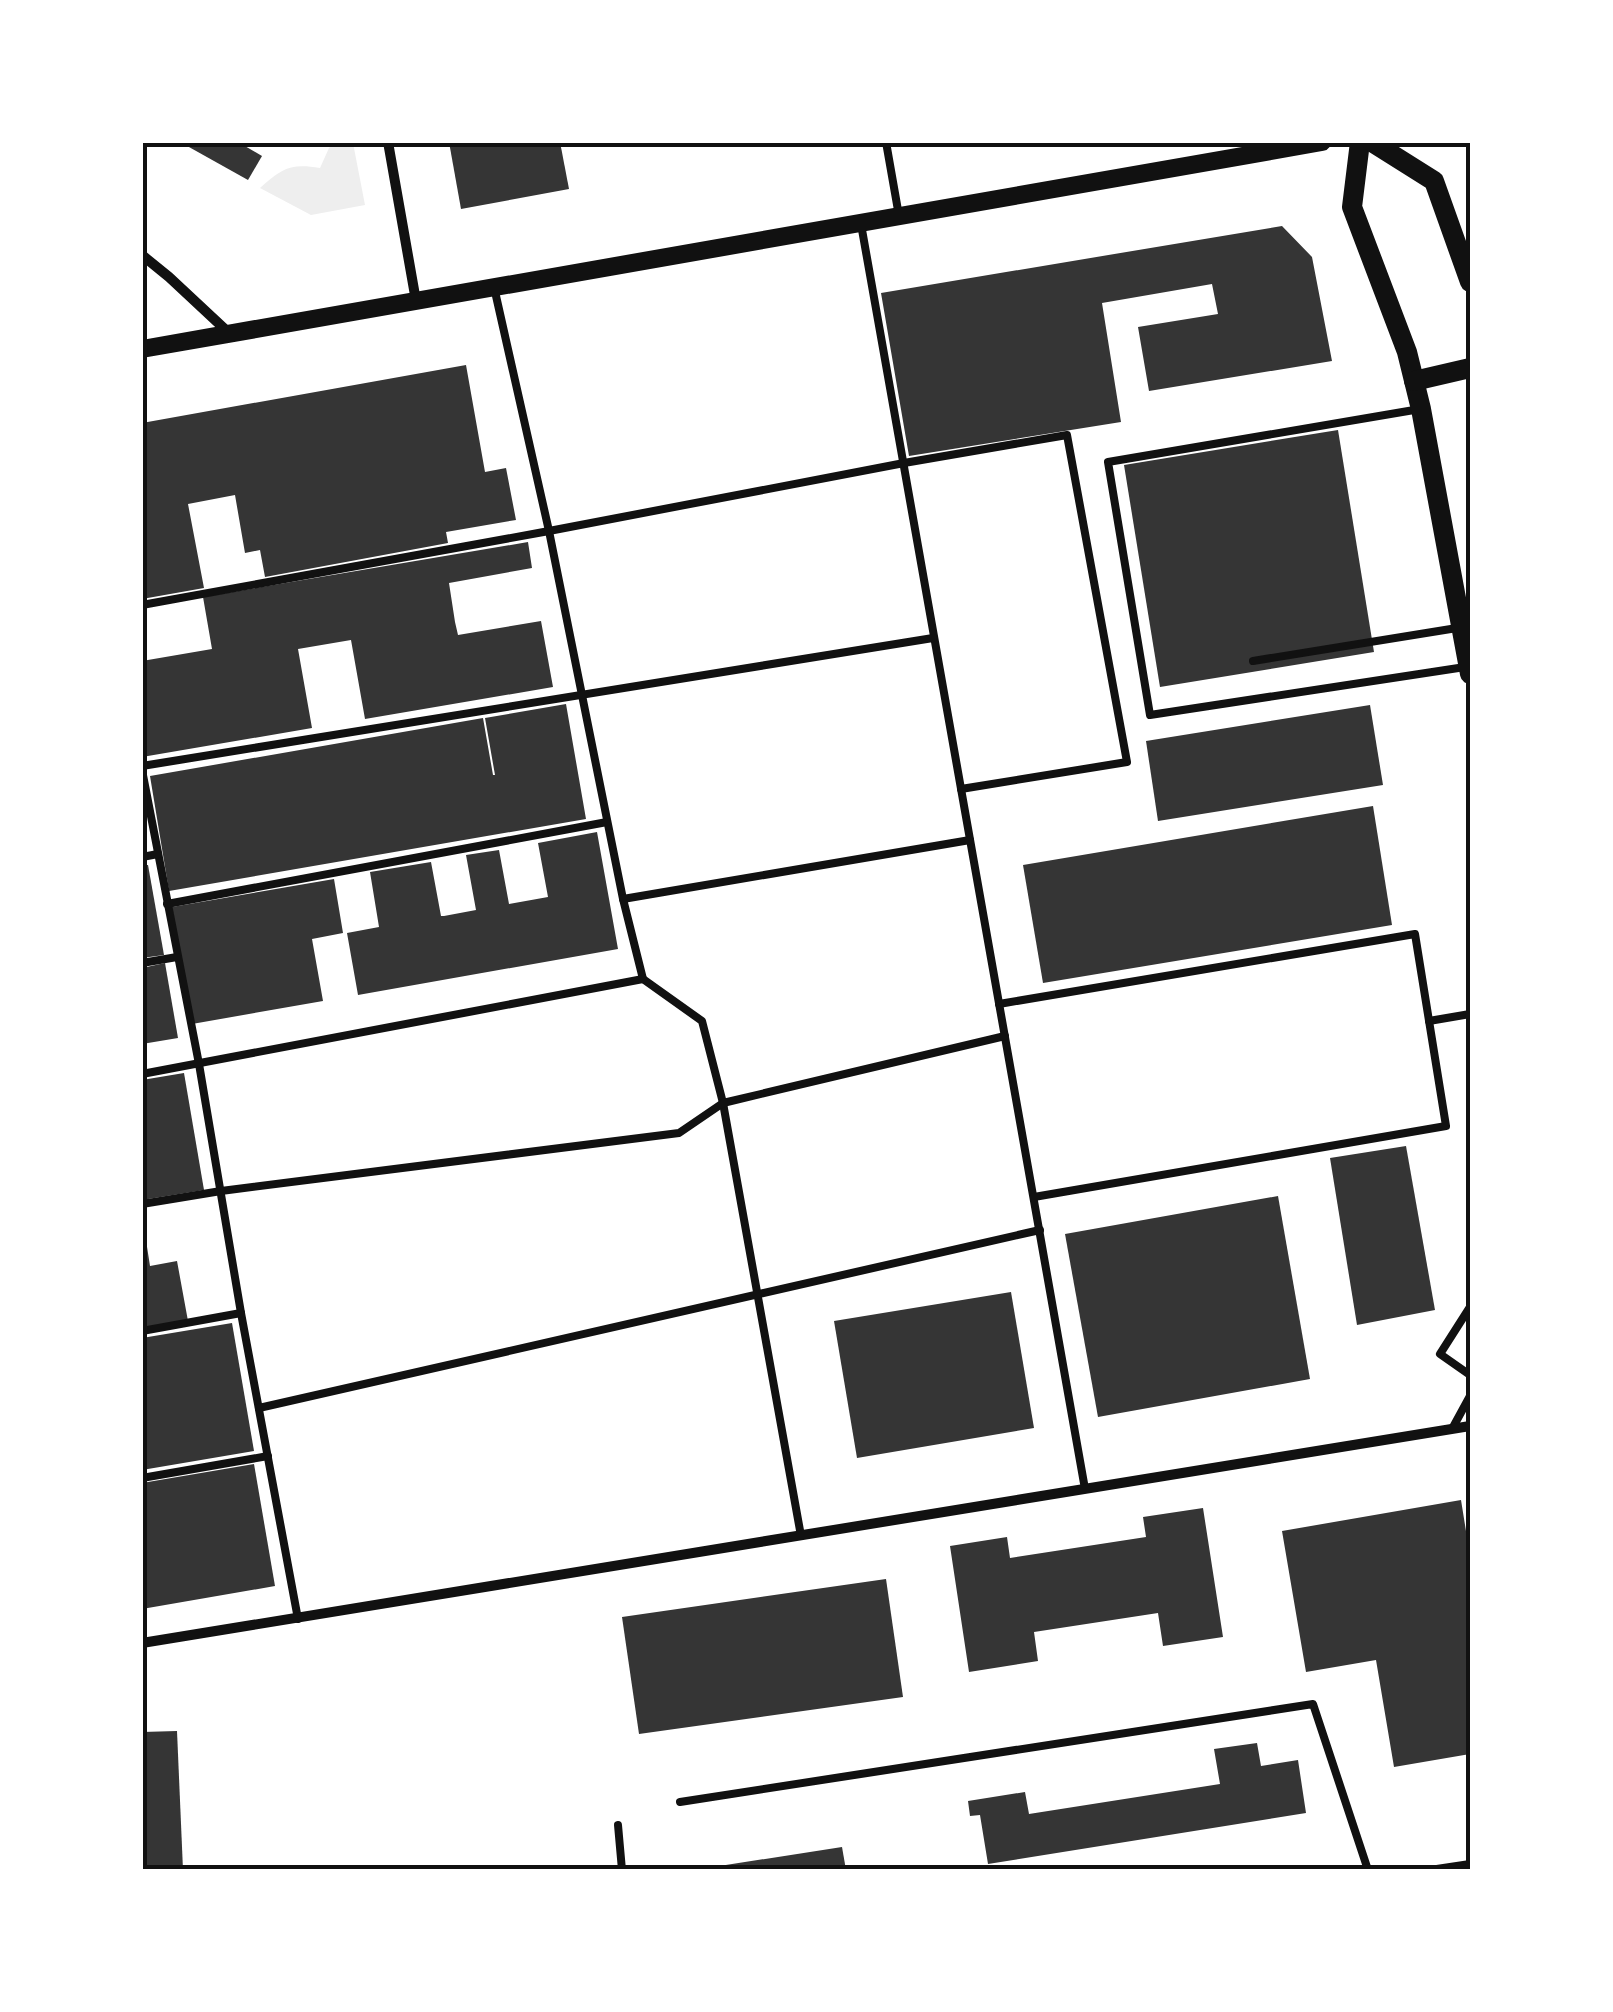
<svg xmlns="http://www.w3.org/2000/svg" width="1613" height="2012" font-family="Montserrat,sans-serif">
<style>
.green{fill:#eee}
.building{fill:#353535}
.lines{fill:none;stroke-linecap:round;stroke-linejoin:round}
.service{stroke:#111;stroke-width:8}
.minor{stroke:#111;stroke-width:10}
.tertiary{stroke:#111;stroke-width:18}
.secondary{stroke:#111;stroke-width:20}
.neatline{fill:none;stroke:#111;stroke-width:4}
</style>
<rect width="100%" height="100%" fill="#fff"/>
<path class="green" d="M335 142 353 143 365 205 311 215 260 188C282 168 291 163 320 168L329 148Z"/>
<g class="building">
<polygon points="180,142 238,142 262,156 248,180"/>
<polygon points="449,142 560,142 569,189 461,209"/>
<polygon points="1282,226 1312,257 1332,361 1149,391 1138,327 1218,314 1212,284 1102,303 1121,422 909,456 881,293"/>
<polygon points="466,365 485,472 506,468 516,520 446,532 448,543 265,577 260,550 245,553 235,495 188,504 204,588 142,599 142,423"/>
<polygon points="1338,430 1374,652 1160,687 1124,465"/>
<polygon points="528,542 532,568 449,583 455,622 458,635 541,621 553,687 365,719 351,640 298,649 312,728 142,757 142,661 212,649 203,597"/>
<polygon points="566,704 586,819 169,891 150,776 483,718 493,775 495,775 485,718"/>
<polygon points="1370,705 1383,785 1158,821 1146,741"/>
<polygon points="1373,806 1392,925 1043,983 1023,865"/>
<polygon points="597,832 618,949 358,995 347,933 379,927 370,872 431,862 441,916 444,916 476,910 466,855 499,850 509,904 548,897 538,843"/>
<polygon points="142,865 148,865 164,955 142,958"/>
<polygon points="334,879 343,933 312,939 323,1001 192,1024 172,907"/>
<polygon points="165,963 178,1038 142,1044 142,968"/>
<polygon points="184,1073 204,1190 142,1200 142,1080"/>
<polygon points="1406,1146 1435,1310 1357,1325 1330,1158"/>
<polygon points="1278,1196 1310,1379 1098,1417 1065,1234"/>
<polygon points="142,1234 145,1234 150,1266 177,1261 188,1321 142,1328"/>
<polygon points="1011,1292 1034,1428 857,1458 834,1321"/>
<polygon points="232,1323 254,1451 142,1470 142,1338"/>
<polygon points="254,1464 275,1586 142,1609 142,1483"/>
<polygon points="1461,1500 1470,1556 1470,1754 1394,1767 1376,1660 1306,1672 1282,1531"/>
<polygon points="1203,1508 1223,1637 1163,1646 1158,1613 1034,1632 1038,1661 969,1672 950,1546 1007,1537 1010,1558 1146,1537 1143,1517"/>
<polygon points="886,1579 903,1697 639,1734 622,1617"/>
<polygon points="177,1731 183,1870 142,1870 142,1732"/>
<polygon points="1257,1743 1261,1766 1298,1760 1306,1813 988,1864 980,1815 970,1816 968,1801 1025,1792 1029,1814 1220,1784 1214,1749"/>
<polygon points="842,1847 846,1870 713,1870 713,1867"/>
</g>
<g class="lines">
<g class="service">
<polyline points="886,142 899,216"/>
<polyline points="861,224 1085,1489"/>
<polyline points="494,287 549,531 623,899 643,979 702,1021 723,1103 801,1536"/>
<polyline points="1420,409 1108,462 1150,715 1465,667"/>
<polyline points="142,605 549,531 904,463 1067,435 1127,762 961,789"/>
<polyline points="1253,661 1457,628"/>
<polyline points="142,766 933,638"/>
<polyline points="142,770 199,1064 241,1313 298,1619"/>
<polyline points="142,857 158,854"/>
<polyline points="623,899 970,840"/>
<polyline points="167,904 607,822"/>
<polyline points="142,963 177,957"/>
<polyline points="999,1004 1415,934 1446,1126 1034,1197"/>
<polyline points="1429,1021 1470,1014"/>
<polyline points="142,1074 643,979"/>
<polyline points="142,1204 221,1191 679,1133 723,1103 1005,1036"/>
<polyline points="1470,1307 1440,1354 1470,1375"/>
<polyline points="142,1331 241,1313"/>
<polyline points="259,1408 1040,1230"/>
<polyline points="1452,1429 1470,1396"/>
<polyline points="142,1478 268,1456"/>
<polyline points="680,1802 1313,1704 1368,1870"/>
<polyline points="618,1825 622,1870"/>
<polyline points="1430,1870 1470,1864"/>
</g>
<g class="minor">
<polyline points="388,142 416,301"/>
<polyline points="142,255 169,277 229,333"/>
<polyline points="142,1643 1470,1426"/>
</g>
<polyline class="tertiary" points="142,349 1322,142"/>
<g class="secondary">
<polyline points="1360,142 1352,207 1407,352 1421,409 1470,674"/>
<polyline points="1372,142 1434,181 1470,282"/>
<polyline points="1414,381 1470,368"/>
</g>
</g>
<rect width="1613" height="2012" fill="none" stroke="#ffffff" stroke-width="290"/>
<rect x="145" y="145" width="1323" height="1722" class="neatline"/>
</svg>
